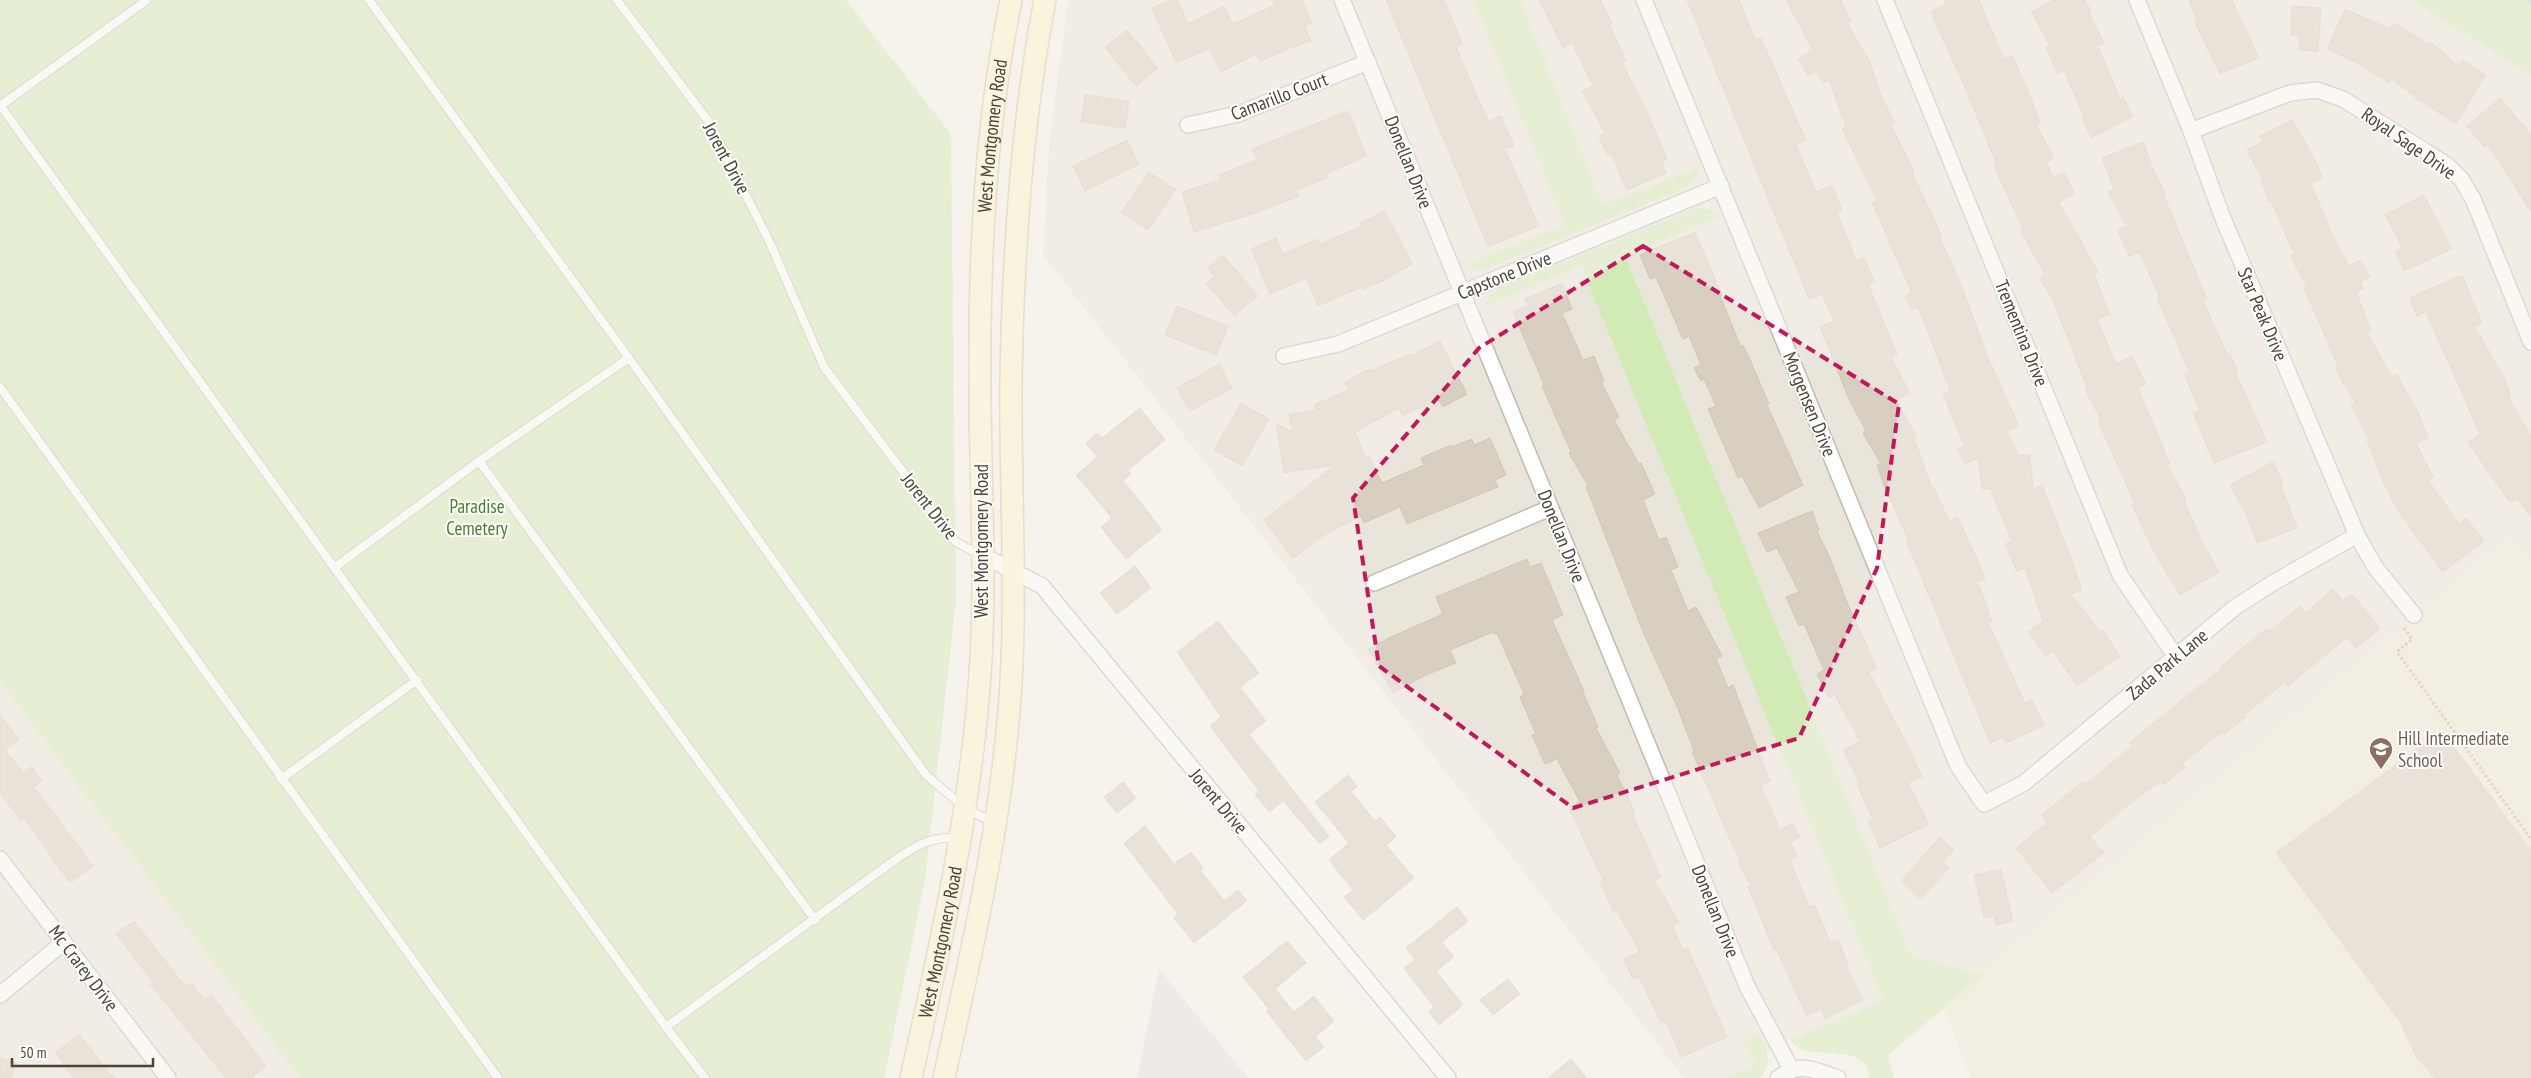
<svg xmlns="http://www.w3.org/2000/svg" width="2531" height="1078" font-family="'PT Sans Narrow',sans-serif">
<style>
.residential{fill:#eae5da}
.education{fill:#efe8d6}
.green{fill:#d2eab5}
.parking{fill:#e5e3e0}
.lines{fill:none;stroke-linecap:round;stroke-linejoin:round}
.stream{stroke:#a9d4f2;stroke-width:5.5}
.building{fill:#d8cfc1;stroke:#d3c7b4}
.service-casing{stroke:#c2bbae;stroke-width:10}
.minor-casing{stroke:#c2bbae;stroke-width:18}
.secondary-casing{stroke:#d6c79b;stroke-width:24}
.path{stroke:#c4b79f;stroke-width:3;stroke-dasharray:2.5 2.5;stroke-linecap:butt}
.service{stroke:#fff;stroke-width:8}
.minor{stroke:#fff;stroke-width:15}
.secondary{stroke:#fff3cd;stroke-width:21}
.marked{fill:none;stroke:#c2185b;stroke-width:4;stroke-dasharray:10 6;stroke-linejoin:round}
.labels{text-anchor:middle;stroke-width:4;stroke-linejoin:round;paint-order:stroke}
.street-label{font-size:19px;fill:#4b4439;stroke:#fff}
.park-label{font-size:19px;fill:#4a7f2a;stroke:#fff}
.education-label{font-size:19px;fill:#785e54;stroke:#fff;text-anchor:start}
</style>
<rect width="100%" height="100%" fill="#f6f3ec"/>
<g class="residential">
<polygon points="1068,0 2531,0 2531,565 2510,540 1887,1055 1790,1040 1726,1078 1684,1078 1043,255 1049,145"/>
<polygon points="0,682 300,1078 0,1078"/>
</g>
<polygon class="education" points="2510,540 2531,565 2531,1078 1971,1078 1943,1007"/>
<g class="green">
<polygon points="0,0 846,0 951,134 956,600 925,880 884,1078 300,1078 0,682"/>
<polygon points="1473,0 1520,0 1603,205 1700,167 1696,178 1687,187 1488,268 1478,270 1466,264 1565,225"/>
<polygon points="2411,0 2531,0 2531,75"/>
<path d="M1697 208 1710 209 1721 216 1625 256 1911 955 1983 975 1888 1055 1894 1078H1869C1869 1046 1824 1056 1806 1051 1799 1049 1794 1045 1790 1040L1883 1000 1581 266 1485 306 1489 296 1498 289Z"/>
<path d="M1758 1034C1768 1053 1773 1060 1760 1078H1726L1754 1063 1743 1041Z"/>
</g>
<polygon class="parking" points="1159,969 1248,1078 1137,1078"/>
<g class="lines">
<polyline class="stream" points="2530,0 2531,0"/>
</g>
<g class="building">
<polygon points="1170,0 1178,0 1188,24 1224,6 1233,24 1275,5 1273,0 1303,0 1312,23 1304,26 1311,41 1292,48 1292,47 1260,61 1256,54 1221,72 1209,49 1176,63 1152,8"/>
<polygon points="1386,0 1444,0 1463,44 1456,47 1488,121 1501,116 1514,146 1505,149 1539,226 1488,247"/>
<polygon points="1539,0 1600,0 1612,24 1609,25 1626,61 1622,63 1646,109 1667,159 1662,161 1666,173 1627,190 1611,154 1607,156 1599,136 1605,133 1582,91 1593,86 1572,43 1563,48"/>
<polygon points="1687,0 1739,0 1756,40 1761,38 1806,140 1796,144 1816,192 1832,185 1842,210 1837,212 1856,260 1864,257 1874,281 1868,284 1897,354 1891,357 1910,393 1896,400 1917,436 1914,438 1932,488 1934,487 1949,521 1958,517 1975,554 1985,579 1978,582 1992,621 1988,623 2025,703 2032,700 2044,725 2006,743 2003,737 1990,743 1906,540 1908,539 1884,485 1877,465 1881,464 1863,433 1866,431 1849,399 1820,327 1834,321 1822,294 1809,299"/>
<polygon points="1786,0 1840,0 1851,21 1847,23 1869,60 1882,98 1895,123 1891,126 1914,171 1912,173 1935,221 1942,238 1940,239 1960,282 1991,365 2019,426 2007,432 2019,456 2030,455 2033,489 2042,485 2071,558 2082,590 2071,594 2100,632 2102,630 2120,656 2077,686 2053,651 2046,657 2028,632 2043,621 2025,568 2017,571 2005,544 2012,541 1990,488 1982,489 1978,458 1965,464 1957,449 1964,445 1943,394 1950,391 1936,353 1918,307 1912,310 1905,296 1912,293 1872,203 1877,201 1842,129 1846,127 1829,80 1823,83 1816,71 1808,76 1798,59 1813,50"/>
<polygon points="1944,0 1979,0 2004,59 2012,55 2027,88 2040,122 2036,124 2054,158 2046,162 2053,177 2065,173 2075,194 2059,202 2098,272 2094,274 2110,314 2097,319 2116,364 2132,356 2146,384 2138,388 2170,464 2167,465 2186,499 2184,500 2202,542 2219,572 2180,595 2155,554 2132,505 2135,504 2098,421 2101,420 2086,391 2088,390 2051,296 2039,278 2045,275 2020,230 2023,229 1993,164 1996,163 1969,97 1931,12 1946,4"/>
<polygon points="2054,0 2085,0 2091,11 2089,12 2104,43 2098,46 2120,99 2123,97 2133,116 2092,138 2082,120 2084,118 2064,70 2058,74 2046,48 2050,46 2031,12"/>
<polygon points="2189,0 2232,0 2259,58 2220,74 2195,22 2197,21"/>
<polygon points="2292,6 2321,8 2318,51 2299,50 2300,35 2291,35"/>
<polygon points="2345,9 2390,29 2394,23 2428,44 2430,42 2459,66 2463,60 2486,75 2456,124 2419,100 2392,79 2389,83 2355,62 2327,49"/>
<polygon points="1127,30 1158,68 1136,86 1105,48"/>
<polygon points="1085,95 1129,101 1125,128 1081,122"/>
<polygon points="2500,98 2531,134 2531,212 2488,145 2485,148 2467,126"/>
<polygon points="1348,111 1367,156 1325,174 1327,178 1296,190 1299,196 1259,212 1194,232 1182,192 1221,180 1219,175 1257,160 1252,149"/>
<polygon points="2292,120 2311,152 2323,178 2311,184 2331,232 2349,266 2361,260 2370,277 2360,282 2363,289 2356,292 2371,330 2367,332 2392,377 2397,375 2418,412 2428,438 2416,443 2433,477 2428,480 2459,524 2466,518 2484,541 2443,572 2398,511 2384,484 2367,440 2369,440 2351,405 2355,403 2335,368 2338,366 2304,288 2307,286 2290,256 2294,254 2271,201 2269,202 2261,182 2263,181 2247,150 2263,141 2260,136"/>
<polygon points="1127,140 1139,164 1085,191 1073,166"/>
<polygon points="2143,142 2151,162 2149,162 2166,195 2164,196 2207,299 2203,301 2227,354 2230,353 2238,373 2236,374 2267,442 2214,463 2193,413 2200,410 2184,374 2189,371 2157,298 2160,297 2139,252 2129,256 2117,230 2126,226 2108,192 2114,189 2102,158"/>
<polygon points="1149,172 1176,190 1148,230 1121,212"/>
<polygon points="2424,195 2452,249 2404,271 2395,252 2403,249 2385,215"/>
<polygon points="1385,211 1412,264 1381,282 1363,289 1362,287 1318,306 1306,278 1270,294 1251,249 1276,238 1283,254 1318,239 1320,244 1362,226 1360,223"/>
<polygon points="1695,232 1722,295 1720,296 1741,347 1743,345 1751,362 1769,404 1767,405 1803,485 1759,508 1742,476 1738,478 1708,409 1716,406 1704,379 1701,381 1694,368 1701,365 1689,336 1683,339 1656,277 1650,279 1640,255"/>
<polygon points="1223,255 1258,296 1234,316 1206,283 1214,276 1207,268"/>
<polygon points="2462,275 2482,323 2474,326 2504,377 2511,396 2508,397 2531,436 2531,517 2516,498 2510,503 2468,442 2480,434 2426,312 2417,316 2409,298"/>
<polygon points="1562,283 1572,309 1562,313 1583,360 1594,356 1604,381 1601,382 1619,417 1614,420 1639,464 1641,463 1655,494 1643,500 1659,540 1666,537 1678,567 1671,570 1688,611 1696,607 1722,656 1716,659 1728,688 1733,685 1770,781 1761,785 1780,830 1793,823 1800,837 1790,842 1797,856 1790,860 1809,907 1815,905 1830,942 1838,939 1848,964 1846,965 1863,1000 1825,1019 1821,1009 1807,1016 1776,949 1774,950 1748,887 1751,886 1738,863 1740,862 1692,752 1694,751 1678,709 1644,634 1586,487 1588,486 1569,453 1571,452 1542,386 1544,385 1513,312 1528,306 1525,299"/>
<polygon points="1177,306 1228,326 1217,355 1165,335"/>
<polygon points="1440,341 1467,394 1443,407 1439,400 1402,416 1399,408 1355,432 1366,458 1369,457 1382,483 1424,465 1421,458 1451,445 1452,447 1472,439 1474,445 1490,438 1506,475 1495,480 1498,487 1407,524 1400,507 1364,523 1361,516 1326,534 1293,559 1264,520 1335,465 1284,473 1276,423 1292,432 1289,414 1316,410 1314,405 1349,390 1345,382 1369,369 1370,371 1409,354 1410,356"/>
<polygon points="1219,364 1232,388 1190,411 1177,388"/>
<polygon points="1241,403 1269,419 1242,466 1214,450"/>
<polygon points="1140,408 1165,440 1128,470 1131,474 1123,480 1162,530 1126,559 1101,527 1112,518 1076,475 1098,457 1086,443 1097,433 1102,438"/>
<polygon points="2273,462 2283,481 2280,482 2297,528 2257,543 2246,514 2230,485"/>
<polygon points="1812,511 1819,530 1817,531 1830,558 1848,605 1877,668 1869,672 1910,750 1922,777 1908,783 1929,824 1880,848 1868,822 1873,820 1857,784 1860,783 1843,750 1860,741 1835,695 1829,698 1817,674 1824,670 1804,624 1799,626 1786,597 1799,592 1777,548 1767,552 1758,533"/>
<polygon points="1527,559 1530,567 1541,563 1563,615 1552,620 1584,691 1583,692 1598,727 1596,728 1620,773 1617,775 1635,812 1632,813 1661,877 1654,880 1679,922 1673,926 1683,950 1688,948 1727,1037 1681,1057 1666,1021 1661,1023 1639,977 1633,979 1624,959 1640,952 1616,910 1613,911 1600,882 1603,880 1569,808 1580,802 1557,759 1545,764 1532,735 1536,734 1520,697 1524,694 1497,633 1494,634 1493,632 1450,650 1456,663 1426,675 1393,693 1368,649 1393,636 1443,614 1436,597"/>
<polygon points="1135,566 1151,588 1117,614 1100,593"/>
<polygon points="2333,589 2343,601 2352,594 2380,628 2356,648 2347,637 2288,686 2285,682 2244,715 2246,717 2224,735 2222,732 2182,763 2185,768 2163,785 2161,781 2128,805 2090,837 2104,853 2052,893 2016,848 2047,823 2041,816 2083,781 2085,784 2133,746 2130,742 2223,667 2221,666 2267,628 2270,631 2300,606 2305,613"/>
<polygon points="1218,621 1259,673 1240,687 1266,721 1249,734 1329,836 1320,844 1283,801 1269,812 1255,794 1259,791 1210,726 1221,717 1177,652"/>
<polygon points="0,715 19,739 5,750 24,773 32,766 42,780 34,787 93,866 70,883 24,818 21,821 0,793"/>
<polygon points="2442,731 2531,851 2531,1078 2435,1078 2417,1058 2400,1022 2276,853"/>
<polygon points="1348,775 1357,786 1351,792 1375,821 1380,817 1396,837 1386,845 1414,878 1363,920 1344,897 1353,890 1329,860 1349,843 1315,802"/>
<polygon points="1123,782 1136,798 1117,813 1104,797"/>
<polygon points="1145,826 1174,864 1191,852 1203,868 1200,870 1224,901 1238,890 1247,901 1194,943 1174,918 1178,914 1124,843"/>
<polygon points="1940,837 1954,850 1943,862 1949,868 1921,899 1901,881"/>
<polygon points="2001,869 2013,921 1996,925 1994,916 1984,918 1974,875"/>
<polygon points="1457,907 1468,921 1442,942 1454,957 1436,971 1463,1005 1439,1025 1429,1012 1434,1007 1404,968 1415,960 1406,948"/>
<polygon points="134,921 186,987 192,983 205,1000 212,996 266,1066 251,1078 226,1078 150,984 153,982 116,934"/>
<polygon points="1287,941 1306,963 1275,989 1294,1012 1314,996 1334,1021 1315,1037 1324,1047 1306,1061 1266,1011 1269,1009 1243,977"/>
<polygon points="1508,979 1520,994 1493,1015 1480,1000"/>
<polygon points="79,1034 114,1078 74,1078 55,1053"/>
<polygon points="0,1057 16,1063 11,1078 0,1078"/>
<polygon points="1571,1059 1587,1078 1548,1078"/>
</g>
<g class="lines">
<g class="service-casing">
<g id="service">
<polyline points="369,0 629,358 926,775 965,808 994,823"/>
<polyline points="617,0 709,122 770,243 824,367 956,542 980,555"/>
<polyline points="0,105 666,1027 705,1078"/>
<polyline points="0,106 147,0"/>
<polyline points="0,387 498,1078"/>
<polyline points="479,461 815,920"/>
<polyline points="334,568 479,461 629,358"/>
<polyline points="281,779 417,680"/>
<path d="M666 1027 885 867C910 850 926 836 957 838"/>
</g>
</g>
<g class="minor-casing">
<g id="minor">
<polyline points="1342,0 1747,986 1791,1069"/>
<polyline points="1644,0 1958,766 1984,804 2024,783 2234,608 2271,584 2357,535"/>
<polyline points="1885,0 2120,575 2176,657"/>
<polyline points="2137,0 2191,131 2222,216 2357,535 2375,567 2414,615"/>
<polyline points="1188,125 1238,114 1368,62"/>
<polyline points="2191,131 2290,93 2317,90 2343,99 2447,165 2462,180 2473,199 2531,342"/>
<polyline points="1284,356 1338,344 1721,186"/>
<polyline points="982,555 1042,586 1448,1078"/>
<polyline points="1374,583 1550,508"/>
<polyline points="0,859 168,1078"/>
<polyline points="0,995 64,942"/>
<path d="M1778 1078C1801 1061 1813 1070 1838 1078"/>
</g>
</g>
<g class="secondary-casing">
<g id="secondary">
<path id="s1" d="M911 1078C942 940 973 800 981 659 986 568 980 476 980 386 979 256 985 127 1011 0"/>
<path d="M944 1078C974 941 1006 804 1012 664 1016 569 1010 475 1011 380 1013 253 1021 125 1045 0"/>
</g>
</g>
<polyline class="path" points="2404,628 2412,639 2397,652 2531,839"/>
<use href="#service" class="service"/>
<use href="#minor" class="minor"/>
<use href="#secondary" class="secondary"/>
</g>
<path d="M0 0H2531V1078H0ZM1643 246 1899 404 1877 568 1799 738 1573 808 1379 666 1353 498 1479 348Z" fill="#f6f3ec" fill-opacity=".55" fill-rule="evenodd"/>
<path class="marked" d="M1643 246 1899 404 1877 568 1799 738 1573 808 1379 666 1353 498 1479 348Z"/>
<defs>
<g id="school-pin" transform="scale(1.25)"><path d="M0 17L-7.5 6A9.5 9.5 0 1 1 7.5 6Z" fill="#8d6e63" stroke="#fff"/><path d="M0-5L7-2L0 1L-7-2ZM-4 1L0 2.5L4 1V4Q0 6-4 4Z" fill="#fff"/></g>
</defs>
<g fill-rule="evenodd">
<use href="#school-pin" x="2381" y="749"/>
</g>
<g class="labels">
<g class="street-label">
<text transform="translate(1279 96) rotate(-21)" y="7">Camarillo Court</text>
<text dy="7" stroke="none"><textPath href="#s1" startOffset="949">West Montgomery Road</textPath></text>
<text transform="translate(2409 143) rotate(35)" y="7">Royal Sage Drive</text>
<text transform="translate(727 158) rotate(62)" y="7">Jorent Drive</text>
<text transform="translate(1409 162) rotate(68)" y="7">Donellan Drive</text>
<text transform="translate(1504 275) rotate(-22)" y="7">Capstone Drive</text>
<text transform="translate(2263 314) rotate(67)" y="7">Star Peak Drive</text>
<text transform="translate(2022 333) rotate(68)" y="7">Trementina Drive</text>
<text transform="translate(1810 404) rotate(68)" y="7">Morgensen Drive</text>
<text transform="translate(930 506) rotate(52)" y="7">Jorent Drive</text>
<text transform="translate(1562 536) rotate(68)" y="7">Donellan Drive</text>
<text transform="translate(981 541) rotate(-90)" y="7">West Montgomery Road</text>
<text transform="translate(2167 664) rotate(-40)" y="7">Zada Park Lane</text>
<text transform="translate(1219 801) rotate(50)" y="7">Jorent Drive</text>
<text transform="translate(1716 911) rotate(68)" y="7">Donellan Drive</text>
<text dy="7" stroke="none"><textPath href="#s1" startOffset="139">West Montgomery Road</textPath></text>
<text transform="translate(84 968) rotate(53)" y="7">Mc Crarey Drive</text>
</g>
<g class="park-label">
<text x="477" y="513">Paradise<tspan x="477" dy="22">Cemetery</tspan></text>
</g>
<g class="education-label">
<text x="2398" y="745">Hill Intermediate<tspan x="2398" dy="22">School</tspan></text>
</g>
</g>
<path d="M12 1058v8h141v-8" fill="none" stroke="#4b4439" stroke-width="2.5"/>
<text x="20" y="1058" font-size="15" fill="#4b4439" stroke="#ffffff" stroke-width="4" paint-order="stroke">50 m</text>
</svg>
